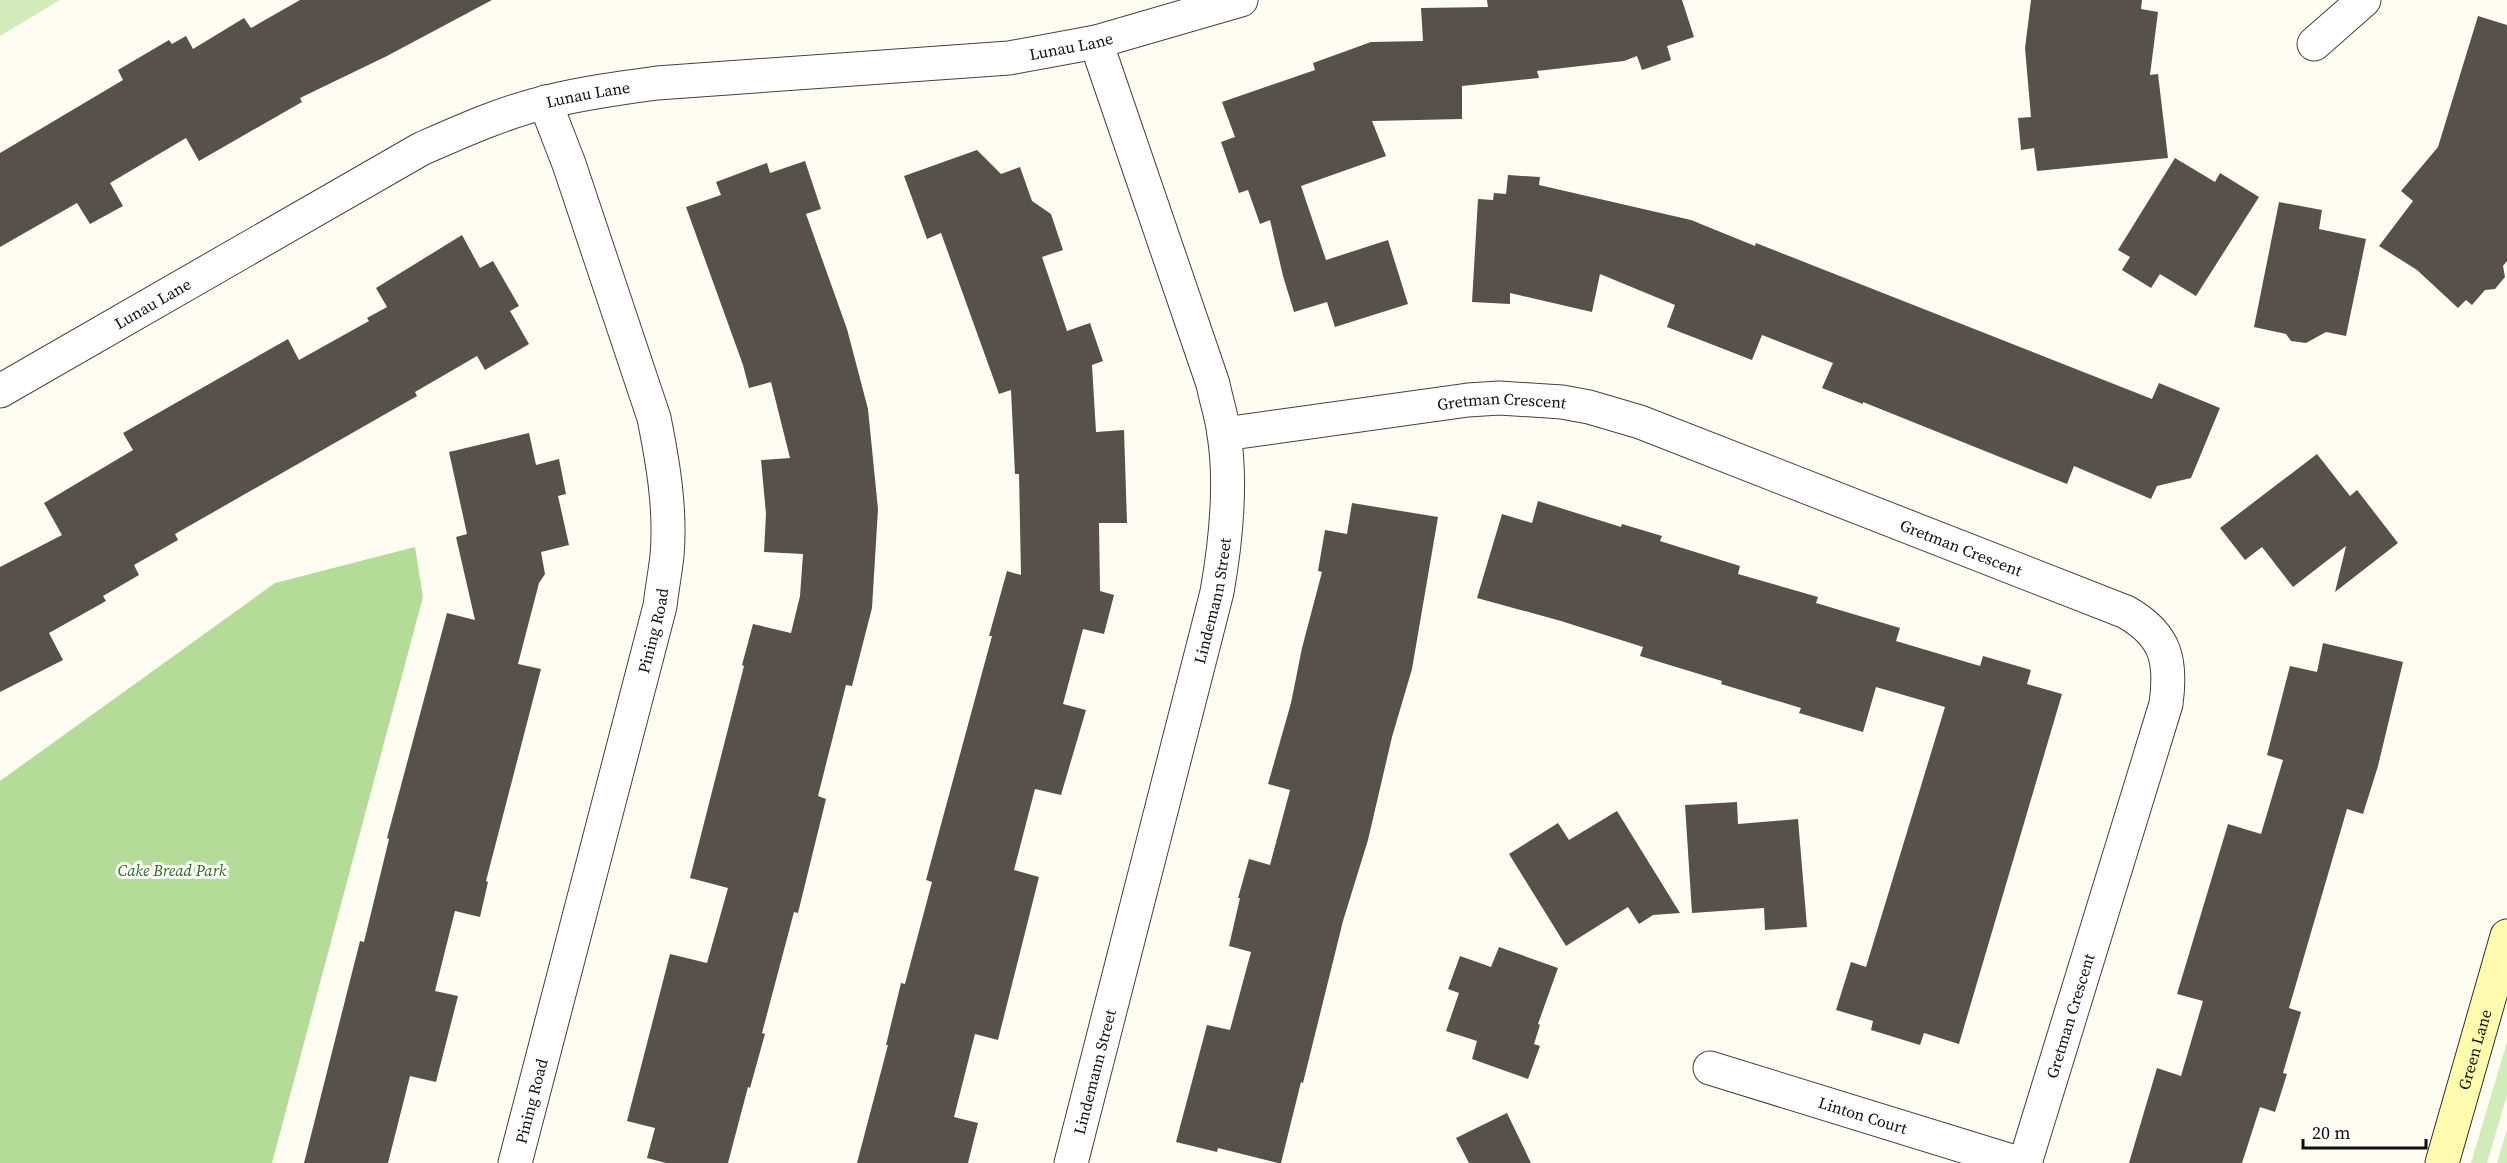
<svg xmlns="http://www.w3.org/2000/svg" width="2507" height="1163" font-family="'Source Serif 4',serif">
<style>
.green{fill:#d1ebba}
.forest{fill:#b4dc98}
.building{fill:#58514b}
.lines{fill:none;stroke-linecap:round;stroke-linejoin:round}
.street-casing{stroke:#424242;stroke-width:35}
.secondary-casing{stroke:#313131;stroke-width:35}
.street{stroke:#fff;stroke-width:33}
.secondary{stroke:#fffaad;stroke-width:33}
.labels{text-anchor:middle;stroke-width:6;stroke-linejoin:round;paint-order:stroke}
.street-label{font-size:16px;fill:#0f0f0f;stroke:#fff}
.park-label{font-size:16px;font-style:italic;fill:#296a1d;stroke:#fff}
</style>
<rect width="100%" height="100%" fill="#fffdf2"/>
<g class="green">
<polygon points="0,0 60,0 0,36"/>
<polygon points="2507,1042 2507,1095 2487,1163 2471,1163"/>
<polygon points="2507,1129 2507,1163 2497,1163"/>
</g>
<polygon class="forest" points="415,547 423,597 272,1163 0,1163 0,781 275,583"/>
<g class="building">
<polygon points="300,0 492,0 387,56 300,98 302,102 199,161 186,138 110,183 123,206 90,224 77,203 0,247 0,153 123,80 118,70 169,40 172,44 186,36 193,49 244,18 251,28"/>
<polygon points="1487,0 1682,0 1694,37 1667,46 1671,60 1642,70 1637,56 1624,61 1537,71 1539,78 1462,86 1462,119 1372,121 1386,156 1301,186 1326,260 1388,240 1408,304 1335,327 1327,302 1294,312 1283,276 1270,220 1260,224 1248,190 1239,193 1221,142 1235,137 1222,102 1315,70 1313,63 1371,42 1423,41 1421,8 1488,7"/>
<polygon points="2031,0 2142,0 2141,9 2158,12 2150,75 2158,74 2168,158 2037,171 2034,148 2021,150 2018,118 2031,117 2025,48"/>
<polygon points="2478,16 2507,25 2507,261 2503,266 2505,277 2495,289 2485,290 2472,305 2466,300 2458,308 2417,270 2379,246 2413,201 2401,191 2438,147"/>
<polygon points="977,150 1001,174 1020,167 1032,201 1051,214 1063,250 1042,257 1067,331 1090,323 1103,361 1092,365 1096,432 1124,430 1127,523 1099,523 1100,591 1114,595 1104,634 1083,629 1063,704 1086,710 1061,795 1035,789 1014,870 1039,877 998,1040 975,1034 954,1117 978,1123 968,1163 857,1163 888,1045 886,1045 901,983 905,984 932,882 926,880 992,636 989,636 1007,571 1021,575 1019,474 1015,474 1011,390 999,394 941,233 927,239 904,176"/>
<polygon points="2175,158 2215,182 2220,173 2259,197 2196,296 2160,274 2151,288 2122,270 2130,257 2118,250"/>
<polygon points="805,161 821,209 806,214 847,329 868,409 878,509 872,608 852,686 846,685 818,796 826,799 798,913 794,912 762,1033 765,1034 750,1088 748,1087 728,1163 666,1163 647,1158 655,1128 627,1121 670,954 707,963 728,888 690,878 744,666 742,665 753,624 791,633 800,596 803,554 764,552 766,514 761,460 790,458 771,382 749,388 743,365 686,207 721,195 716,182 767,163 770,173"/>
<polygon points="1508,175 1540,177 1539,185 1691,220 1755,246 1756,243 2152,399 2159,383 2220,408 2191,478 2157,486 2151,499 2074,466 2067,484 1863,402 1863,404 1822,388 1833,363 1762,335 1752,360 1667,327 1675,305 1600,274 1592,312 1510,293 1510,304 1472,302 1478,199 1493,200 1494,193 1506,194"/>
<polygon points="2279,202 2322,210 2319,229 2366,239 2346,336 2326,332 2306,343 2291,341 2286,334 2254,327"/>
<polygon points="462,235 480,268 493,261 519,306 510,311 529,344 485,370 477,356 415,392 417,396 175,534 178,540 134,565 139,575 103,596 106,601 49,633 63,660 0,692 0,567 62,535 44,503 133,450 123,433 288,339 299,360 369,321 367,318 387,307 376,288"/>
<polygon points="529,433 536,465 559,459 566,494 558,496 569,545 541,552 545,574 539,583 518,664 541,669 486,881 488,882 480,917 455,911 435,991 458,996 436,1082 410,1076 388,1163 304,1163 360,941 364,942 389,839 387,838 447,613 475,620 456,537 467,534 449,452"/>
<polygon points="2317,454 2350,496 2357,490 2398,543 2335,592 2346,546 2293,587 2262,547 2245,560 2220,528"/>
<polygon points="1538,501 1621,527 1622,524 1662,536 1660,541 1740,566 1738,574 1818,597 1816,603 1900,628 1896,641 1980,666 1983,656 2031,670 2027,684 2062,694 1959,1044 1924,1033 1920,1045 1871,1030 1873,1021 1836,1010 1851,962 1866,967 1945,707 1876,687 1863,732 1799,713 1801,708 1721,684 1722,681 1640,656 1643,647 1561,621 1477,598 1502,514 1532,523"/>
<polygon points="1352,503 1438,517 1412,669 1392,737 1368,840 1343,921 1303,1083 1301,1082 1281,1163 1278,1163 1218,1148 1217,1152 1176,1142 1207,1025 1230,1030 1251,952 1229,946 1240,898 1238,898 1249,859 1270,865 1290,790 1268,784 1291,703 1302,648 1322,572 1318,571 1325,530 1347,534"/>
<polygon points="2323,643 2403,662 2378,766 2363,814 2347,809 2289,1008 2301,1012 2283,1073 2287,1074 2275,1112 2260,1107 2242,1163 2129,1163 2157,1068 2181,1076 2203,1001 2177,994 2228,824 2261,834 2283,760 2267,755 2290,666 2317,672"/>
<polygon points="1737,802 1738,824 1798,819 1807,927 1765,930 1764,908 1692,913 1685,805"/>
<polygon points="1617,811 1680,913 1653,915 1639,924 1628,907 1566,946 1509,854 1558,823 1569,840"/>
<polygon points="1499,947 1558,968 1538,1024 1540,1025 1534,1044 1540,1046 1528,1079 1472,1059 1477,1041 1446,1031 1459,993 1448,989 1460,956 1491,967"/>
<polygon points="1507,1113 1531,1163 1469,1163 1456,1138"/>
</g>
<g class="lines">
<g class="street-casing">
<g id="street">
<polyline points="2314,44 2364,0"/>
<path id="s1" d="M0 391 421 149C462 131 504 112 547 102 583 93 620 88 657 83L1009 58 1096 42 1241 0"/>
<path id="s2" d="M1224 434 1468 400 1499 398 1562 402 1589 407 1640 422 2126 612C2166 635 2172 660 2166 704L2025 1163"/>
<path id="s3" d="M1710 1068 2018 1163"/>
<path id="s4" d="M515 1163 660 606C662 589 665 573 667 556 671 509 663 463 654 418L569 164 545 102"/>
<path id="s5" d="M1071 1163 1217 592C1226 541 1232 486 1224 434 1222 417 1216 400 1213 384L1096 42"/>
</g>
</g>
<g class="secondary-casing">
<g id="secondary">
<path id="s6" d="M2442 1163 2507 936"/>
</g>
</g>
<use href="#street" class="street"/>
<use href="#secondary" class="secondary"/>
</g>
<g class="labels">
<g class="street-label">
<text dy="6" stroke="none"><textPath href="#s1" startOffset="1148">Lunau Lane</textPath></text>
<text dy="6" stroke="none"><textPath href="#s1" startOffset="662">Lunau Lane</textPath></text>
<text dy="6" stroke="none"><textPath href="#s1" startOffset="176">Lunau Lane</textPath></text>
<text dy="6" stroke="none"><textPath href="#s2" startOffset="280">Gretman Crescent</textPath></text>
<text dy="6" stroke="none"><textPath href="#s2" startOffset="766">Gretman Crescent</textPath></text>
<text dy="6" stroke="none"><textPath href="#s5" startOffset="580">Lindemann Street</textPath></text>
<text dy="6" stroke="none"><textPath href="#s4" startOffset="550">Pining Road</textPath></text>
<text transform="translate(2070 1016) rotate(-73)" y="6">Gretman Crescent</text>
<text dy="6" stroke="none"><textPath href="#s6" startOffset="118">Green Lane</textPath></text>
<text dy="6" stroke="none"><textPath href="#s5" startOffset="94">Lindemann Street</textPath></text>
<text dy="6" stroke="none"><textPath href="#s4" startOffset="64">Pining Road</textPath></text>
<text dy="6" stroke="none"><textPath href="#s3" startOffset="160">Linton Court</textPath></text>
</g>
<g class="park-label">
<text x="172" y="876">Cake Bread Park</text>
</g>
</g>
<path d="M2303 1139v9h123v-9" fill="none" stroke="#0f0f0f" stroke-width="3"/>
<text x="2312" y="1139" font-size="18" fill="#0f0f0f" stroke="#ffffff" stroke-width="4.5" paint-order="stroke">20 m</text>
</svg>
